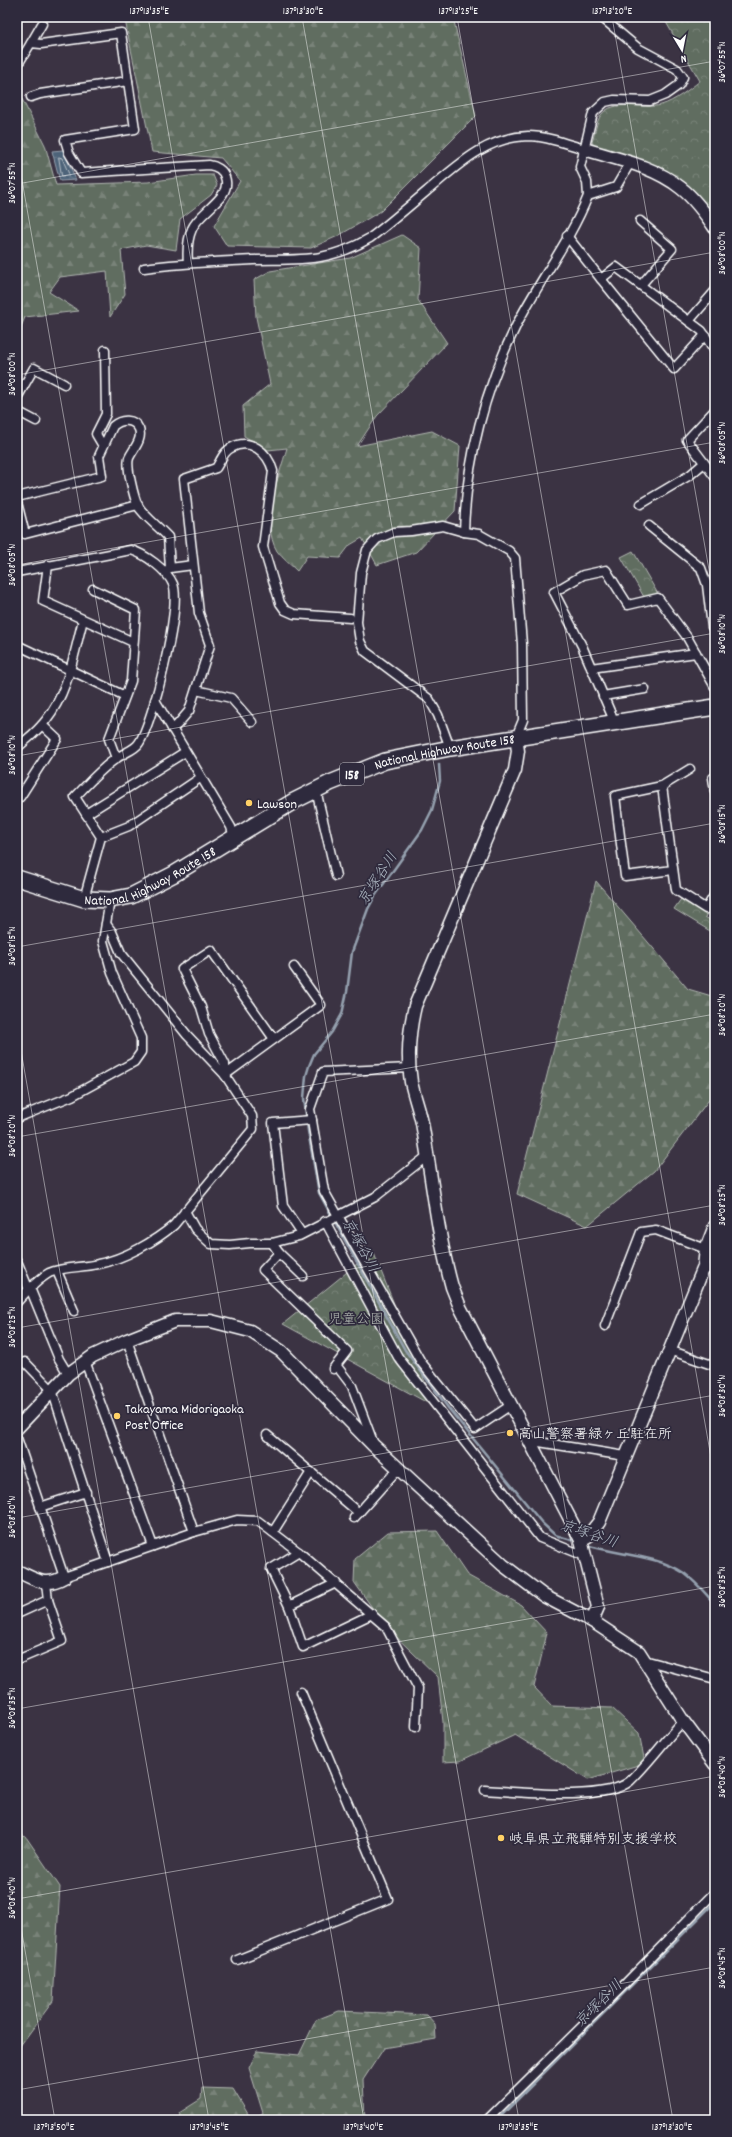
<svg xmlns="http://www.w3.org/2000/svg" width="732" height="2137" font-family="Dekko,'Klee One',sans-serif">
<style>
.forest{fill:url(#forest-firs);stroke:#b0b6b0}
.park{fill:url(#park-crowns);stroke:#b0b6b0}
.water{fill:url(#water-ripples);stroke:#95a1af}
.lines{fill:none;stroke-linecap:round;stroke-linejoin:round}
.shore{stroke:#b8c1c9;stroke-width:1}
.stream{stroke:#95a1af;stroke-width:2.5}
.street-casing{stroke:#fff;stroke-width:11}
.secondary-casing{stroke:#fff;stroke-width:15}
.highway-casing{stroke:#fff;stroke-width:18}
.street{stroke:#2f2a3d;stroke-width:8}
.secondary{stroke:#2f2a3d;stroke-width:12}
.highway{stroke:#2f2a3d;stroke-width:15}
.ticks{fill:none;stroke:#fff;stroke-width:1;stroke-opacity:0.45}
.poi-dot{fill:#ffd166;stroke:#2f2a3d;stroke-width:1.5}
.labels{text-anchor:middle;stroke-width:3.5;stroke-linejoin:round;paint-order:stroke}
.shield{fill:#2f2a3d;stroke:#c1bfc5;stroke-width:1}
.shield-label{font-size:13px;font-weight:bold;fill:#fff}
.street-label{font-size:14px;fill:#fff;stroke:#2f2a3d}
.poi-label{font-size:14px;fill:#fff;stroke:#2f2a3d;text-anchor:start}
.park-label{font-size:14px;fill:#b0b6b0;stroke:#2f2a3d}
.water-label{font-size:15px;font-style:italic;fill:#afb9c3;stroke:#2f2a3d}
.neatline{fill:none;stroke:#fff;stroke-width:1.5}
.ticks-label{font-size:10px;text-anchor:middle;fill:#fff}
</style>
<defs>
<pattern id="forest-firs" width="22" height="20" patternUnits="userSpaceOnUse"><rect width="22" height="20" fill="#616d61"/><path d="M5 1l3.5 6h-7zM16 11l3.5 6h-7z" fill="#798379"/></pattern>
<pattern id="park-crowns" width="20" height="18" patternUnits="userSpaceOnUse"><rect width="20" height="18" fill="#616d61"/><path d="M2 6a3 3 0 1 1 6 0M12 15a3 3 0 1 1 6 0" fill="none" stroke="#798379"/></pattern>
<pattern id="water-ripples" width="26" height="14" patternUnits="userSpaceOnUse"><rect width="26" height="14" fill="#4e6379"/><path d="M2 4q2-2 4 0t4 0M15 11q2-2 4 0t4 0" fill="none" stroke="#697a8d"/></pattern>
</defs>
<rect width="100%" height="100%" fill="#3b3343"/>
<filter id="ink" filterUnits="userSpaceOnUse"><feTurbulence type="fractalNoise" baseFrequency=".025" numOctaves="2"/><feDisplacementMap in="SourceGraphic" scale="8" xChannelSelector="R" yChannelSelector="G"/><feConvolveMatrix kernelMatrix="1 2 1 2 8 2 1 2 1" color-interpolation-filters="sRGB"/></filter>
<g filter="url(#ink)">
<g class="forest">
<polygon points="121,17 453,17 476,116 381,211 338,236 311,248 227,246 214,226 240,181 221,158 152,152 125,20"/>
<polygon points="17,96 21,97 45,145 56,185 148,182 196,175 213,175 217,185 211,195 180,219 176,250 146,245 121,250 125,294 110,317 107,271 60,277 49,292 79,311 25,317 17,337"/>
<path d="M402 235 421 248 418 300 447 343 377 416 357 446 432 431 460 446 455 511 416 552 377 565 362 538 350 545 340 558 307 556 297 571C290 564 282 558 277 551 260 523 279 476 287 448L268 450 244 436 243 406 270 384 256 317 254 280 270 271 350 258Z"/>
<polygon points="596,881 688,989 715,997 715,1092 654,1171 587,1226 517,1194"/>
<polygon points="437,1531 467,1575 521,1605 547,1633 534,1687 552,1706 612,1708 639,1733 645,1763 588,1780 515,1735 460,1761 443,1762 443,1722 438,1677 386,1627 354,1582 355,1559 388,1532"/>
<polygon points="17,1834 26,1837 60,1887 53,2001 17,2050"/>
<polygon points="339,2011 427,2015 435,2024 436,2039 384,2048 363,2080 365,2120 183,2120 179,2113 201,2099 202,2088 233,2089 251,2119 263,2113 249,2068 257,2051 299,2055 316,2020"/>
</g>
<g class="park">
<path d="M663 17H715V219L696 194 594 146 592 142C595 134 596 122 601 115 613 98 643 110 661 105 675 101 688 90 700 81Z"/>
<polygon points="633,551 658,594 644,597 621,557"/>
<polygon points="681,899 707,914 705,917 715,923 715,934 674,909"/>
<polygon points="373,1251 435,1407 283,1324"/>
</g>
<polygon class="water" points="63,150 76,180 60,181 52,151"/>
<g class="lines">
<polygon class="shore" points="59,157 62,158 69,174 68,176 62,176"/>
<g class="stream">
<polyline points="439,764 440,781 432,810 422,830 375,896 368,909 352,952 347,992 342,1014 332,1032 314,1054 309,1066 306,1076 304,1098 308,1131 319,1193 405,1350 449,1409 542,1523 555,1535 578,1542"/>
<path d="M586 1545C618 1555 656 1555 684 1573 696 1582 705 1593 715 1604"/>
<polyline points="497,2120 715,1902"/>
</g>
<g class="street-casing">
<g id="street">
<polyline points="31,43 42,24"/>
<path d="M17 66 31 43 41 44 121 33 135 129 65 140 69 153 81 173 209 165C216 166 223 170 225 177 233 198 199 211 192 229 187 240 187 251 188 263"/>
<polyline points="31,97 40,94 128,81"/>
<polyline points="588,196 616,187 630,163"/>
<polyline points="640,221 672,249 641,285"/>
<polyline points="567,236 601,279 616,267 702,331 715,351"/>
<path d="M144 268C180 263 216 262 253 260 299 259 328 263 370 238 390 223 408 207 427 191 457 166 486 137 528 136 547 136 567 144 584 149"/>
<polyline points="601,279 674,369 705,335"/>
<polyline points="689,321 715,291"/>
<polyline points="17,398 34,368 64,384"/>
<polyline points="715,410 687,440 715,477"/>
<polyline points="17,411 36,421"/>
<polyline points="103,446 96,434 106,414 105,350"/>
<path d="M17 497 102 476 99 456 113 426C121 419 134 418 139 429 143 440 133 449 129 458 126 466 134 498 138 506 145 517 159 527 168 537L170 568"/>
<polyline points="17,502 25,534 138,505"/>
<polyline points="641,504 690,475 704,463"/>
<polyline points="649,526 701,568 707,585 712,627 715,631"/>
<path d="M464 532C466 461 485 388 517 324 539 281 570 241 588 196L587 182 580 167 593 113 605 102 614 100 650 101 665 95 679 85 683 77 677 69 638 48 601 17"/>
<polyline points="48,565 43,601 133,642"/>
<polyline points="167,570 170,568 193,565"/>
<path d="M17 572 131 550C145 554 167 570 173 584 182 606 153 722 139 743 135 750 123 753 117 758 101 768 88 784 75 797L101 837 84 899"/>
<polyline points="93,589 136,610 131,681 109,739 116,758"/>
<polyline points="17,645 125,696"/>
<polyline points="591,668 696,653"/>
<polyline points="196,690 231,698 252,722"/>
<polyline points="603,696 645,689"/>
<polyline points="155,700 231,827 234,837"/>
<polyline points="615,723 582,646 554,592 583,575 606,570 628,605 658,598 687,637 715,687"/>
<path d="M172 729 177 725 189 711 210 645 199 613 184 479 216 468C220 462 224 451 231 448 250 437 268 452 273 471L263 547 280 603 285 610 294 614 350 618"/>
<path d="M17 748C27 739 38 731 46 720 68 693 74 653 83 620"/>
<polyline points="450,748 438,715 429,699 365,651 360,641 357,622 361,573 367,550 377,539 394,532 411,531 443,526 464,532 479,534 509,551 515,558 522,644 523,720 516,737"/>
<polyline points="713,778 715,792"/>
<polyline points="662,786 676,890 706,909 715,894"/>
<polyline points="316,790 336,876"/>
<polyline points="17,796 20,797 57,739 42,725"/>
<polyline points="86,814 185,752"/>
<polyline points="101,837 129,826 200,778"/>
<polyline points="673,870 625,876 615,796 662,786 690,769"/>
<polyline points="410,1068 323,1072 310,1109 324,1191 421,1362 475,1429 511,1405"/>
<polyline points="225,1075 225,1064 209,1034 201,1007 182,969 211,950 274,1039"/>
<polyline points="225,1075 321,1005 294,967"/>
<polyline points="17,1118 72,1096 134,1062 141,1052 141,1038 112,973 103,941 110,900"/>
<polyline points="185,1211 195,1229 211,1244 230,1245 250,1243 272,1243 299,1236 375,1197 426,1157"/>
<polyline points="325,1221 398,1357 540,1538 585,1556"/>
<polyline points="302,1234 283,1206 273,1123 312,1120"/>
<polyline points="272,1243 279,1253 263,1270 347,1351 333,1369"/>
<polyline points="279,1253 303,1276"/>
<polyline points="17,1261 29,1290"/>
<polyline points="704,1267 715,1271"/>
<polyline points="57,1271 74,1311"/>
<polyline points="30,1288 59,1359 68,1374"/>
<path d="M17 1302C26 1292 37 1280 49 1273 63 1266 83 1268 98 1264 124 1259 154 1242 174 1225L253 1129 252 1116 225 1075 187 1035 121 953 112 932 106 924"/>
<polyline points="605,1326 641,1232 656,1230 706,1249"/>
<polyline points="127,1340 194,1532"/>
<polyline points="669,1350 715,1366"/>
<polyline points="85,1361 153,1546"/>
<polyline points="17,1365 25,1362 52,1390 108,1562"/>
<polyline points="336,1365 352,1386 373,1442"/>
<polyline points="267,1435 359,1513"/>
<polyline points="17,1438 64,1577 194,1532 237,1520 258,1521 300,1553 386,1627 418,1688 416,1727"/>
<polyline points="531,1445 539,1442 625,1456"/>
<polyline points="40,1507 86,1492"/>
<polyline points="354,1518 398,1469"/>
<polyline points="273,1532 311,1472"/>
<polyline points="299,1552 271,1569 289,1606 303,1647 372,1614"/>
<polyline points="289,1606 336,1583"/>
<polyline points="17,1614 48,1600"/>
<polyline points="17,1660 62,1641 48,1600 46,1583"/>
<polyline points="644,1660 715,1679"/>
<path d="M485 1790C518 1792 606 1802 630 1781 649 1763 665 1740 683 1721"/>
<polyline points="237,1960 388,1899 301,1692"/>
<polyline points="487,2120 619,1990 715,1892"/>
</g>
</g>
<g class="secondary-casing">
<g id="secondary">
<path d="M584 149C617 159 654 166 681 188 695 199 705 213 715 228"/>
<path d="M516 737 518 751 515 770 415 1006C409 1031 407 1057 411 1082 414 1096 419 1109 422 1123 432 1178 437 1233 452 1287L460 1307 581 1540"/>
<polyline points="17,1428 68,1374 93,1356 127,1340 175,1321 211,1321 250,1331 281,1351 373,1445 503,1565 544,1596 592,1621 639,1652 683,1721 715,1764"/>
<path d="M17 1571C35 1579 45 1588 64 1577"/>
<polyline points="592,1621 598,1607 581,1540 588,1536 599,1522 704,1267 706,1249 715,1226"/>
</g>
</g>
<g class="highway-casing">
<g id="highway">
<path id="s1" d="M17 878 84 899 110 900 131 896 174 874 294 801 330 783 385 761 450 748 715 707"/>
</g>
</g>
<use href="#street" class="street"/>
<use href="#secondary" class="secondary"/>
<use href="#highway" class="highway"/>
</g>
</g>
<path class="ticks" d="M148 17 519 2120M302 17 673 2120M457 17 715 1480M612 17 715 604M17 152 364 2120M17 184 715 61M17 375 715 252M17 565 715 442M17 756 715 633M17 947 715 823M17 1028 209 2120M17 1137 715 1014M17 1328 715 1205M17 1518 715 1395M17 1709 715 1586M17 1899 715 1776M17 1905 55 2120M17 2090 715 1967"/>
<g class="poi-dot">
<circle cx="249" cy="803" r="4"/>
<circle cx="117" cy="1416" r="4"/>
<circle cx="510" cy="1433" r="4"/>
<circle cx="501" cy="1838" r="4"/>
</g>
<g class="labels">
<rect class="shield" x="340" y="763" width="24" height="22" rx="3"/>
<g class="shield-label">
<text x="352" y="779">158</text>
</g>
<g class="street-label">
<text dy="5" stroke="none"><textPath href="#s1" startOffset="466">National Highway Route 158</textPath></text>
<text dy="5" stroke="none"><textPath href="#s1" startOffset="142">National Highway Route 158</textPath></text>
</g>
<g class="poi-label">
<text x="257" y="808">Lawson</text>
<text x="125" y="1413">Takayama Midorigaoka<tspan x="125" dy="16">Post Office</tspan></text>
<text x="518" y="1438">高山警察署緑ヶ丘駐在所</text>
<text x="509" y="1843">岐阜県立飛騨特別支援学校</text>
</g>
<g class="park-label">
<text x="356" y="1323">児童公園</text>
</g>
<g class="water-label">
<text transform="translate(377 878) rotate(-57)" y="5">京塚谷川</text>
<text transform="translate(361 1245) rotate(61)" y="5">京塚谷川</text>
<text transform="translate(589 1533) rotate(18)" y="5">京塚谷川</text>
<text transform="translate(598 2003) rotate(-45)" y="5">京塚谷川</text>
</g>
</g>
<rect width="732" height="2137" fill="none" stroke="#2f2a3d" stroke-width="44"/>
<g transform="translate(682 50) rotate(170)" stroke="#2f2a3d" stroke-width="3" paint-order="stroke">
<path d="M0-3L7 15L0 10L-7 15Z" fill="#ffffff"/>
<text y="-6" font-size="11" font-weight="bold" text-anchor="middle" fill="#ffffff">N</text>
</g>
<rect x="22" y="22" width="688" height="2093" class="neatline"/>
<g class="ticks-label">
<text x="149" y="14">137°13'35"E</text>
<text x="303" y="14">137°13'30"E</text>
<text x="458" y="14">137°13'25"E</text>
<text x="612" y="14">137°13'20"E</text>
<text transform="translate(721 62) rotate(-90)" y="4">36°07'55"N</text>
<text transform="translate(11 183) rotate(-90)" y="4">36°07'55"N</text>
<text transform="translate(721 253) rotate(-90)" y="4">36°08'00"N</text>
<text transform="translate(11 374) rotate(-90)" y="4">36°08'00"N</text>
<text transform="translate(721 443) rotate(-90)" y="4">36°08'05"N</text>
<text transform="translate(11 565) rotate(-90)" y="4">36°08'05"N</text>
<text transform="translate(721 634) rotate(-90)" y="4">36°08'10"N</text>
<text transform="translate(11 755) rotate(-90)" y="4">36°08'10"N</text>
<text transform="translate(721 824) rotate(-90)" y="4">36°08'15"N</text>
<text transform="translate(11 946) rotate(-90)" y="4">36°08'15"N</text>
<text transform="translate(721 1015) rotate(-90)" y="4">36°08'20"N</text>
<text transform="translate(11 1136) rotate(-90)" y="4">36°08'20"N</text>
<text transform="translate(721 1205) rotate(-90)" y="4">36°08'25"N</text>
<text transform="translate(11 1327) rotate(-90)" y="4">36°08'25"N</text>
<text transform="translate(721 1396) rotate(-90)" y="4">36°08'30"N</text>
<text transform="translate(11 1517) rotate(-90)" y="4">36°08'30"N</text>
<text transform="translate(721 1587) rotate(-90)" y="4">36°08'35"N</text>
<text transform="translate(11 1708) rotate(-90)" y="4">36°08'35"N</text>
<text transform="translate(721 1777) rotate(-90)" y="4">36°08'40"N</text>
<text transform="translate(11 1898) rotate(-90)" y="4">36°08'40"N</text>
<text transform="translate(721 1968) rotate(-90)" y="4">36°08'45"N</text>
<text x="54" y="2130">137°13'50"E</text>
<text x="209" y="2130">137°13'45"E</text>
<text x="363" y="2130">137°13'40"E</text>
<text x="518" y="2130">137°13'35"E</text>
<text x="672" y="2130">137°13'30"E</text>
</g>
</svg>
